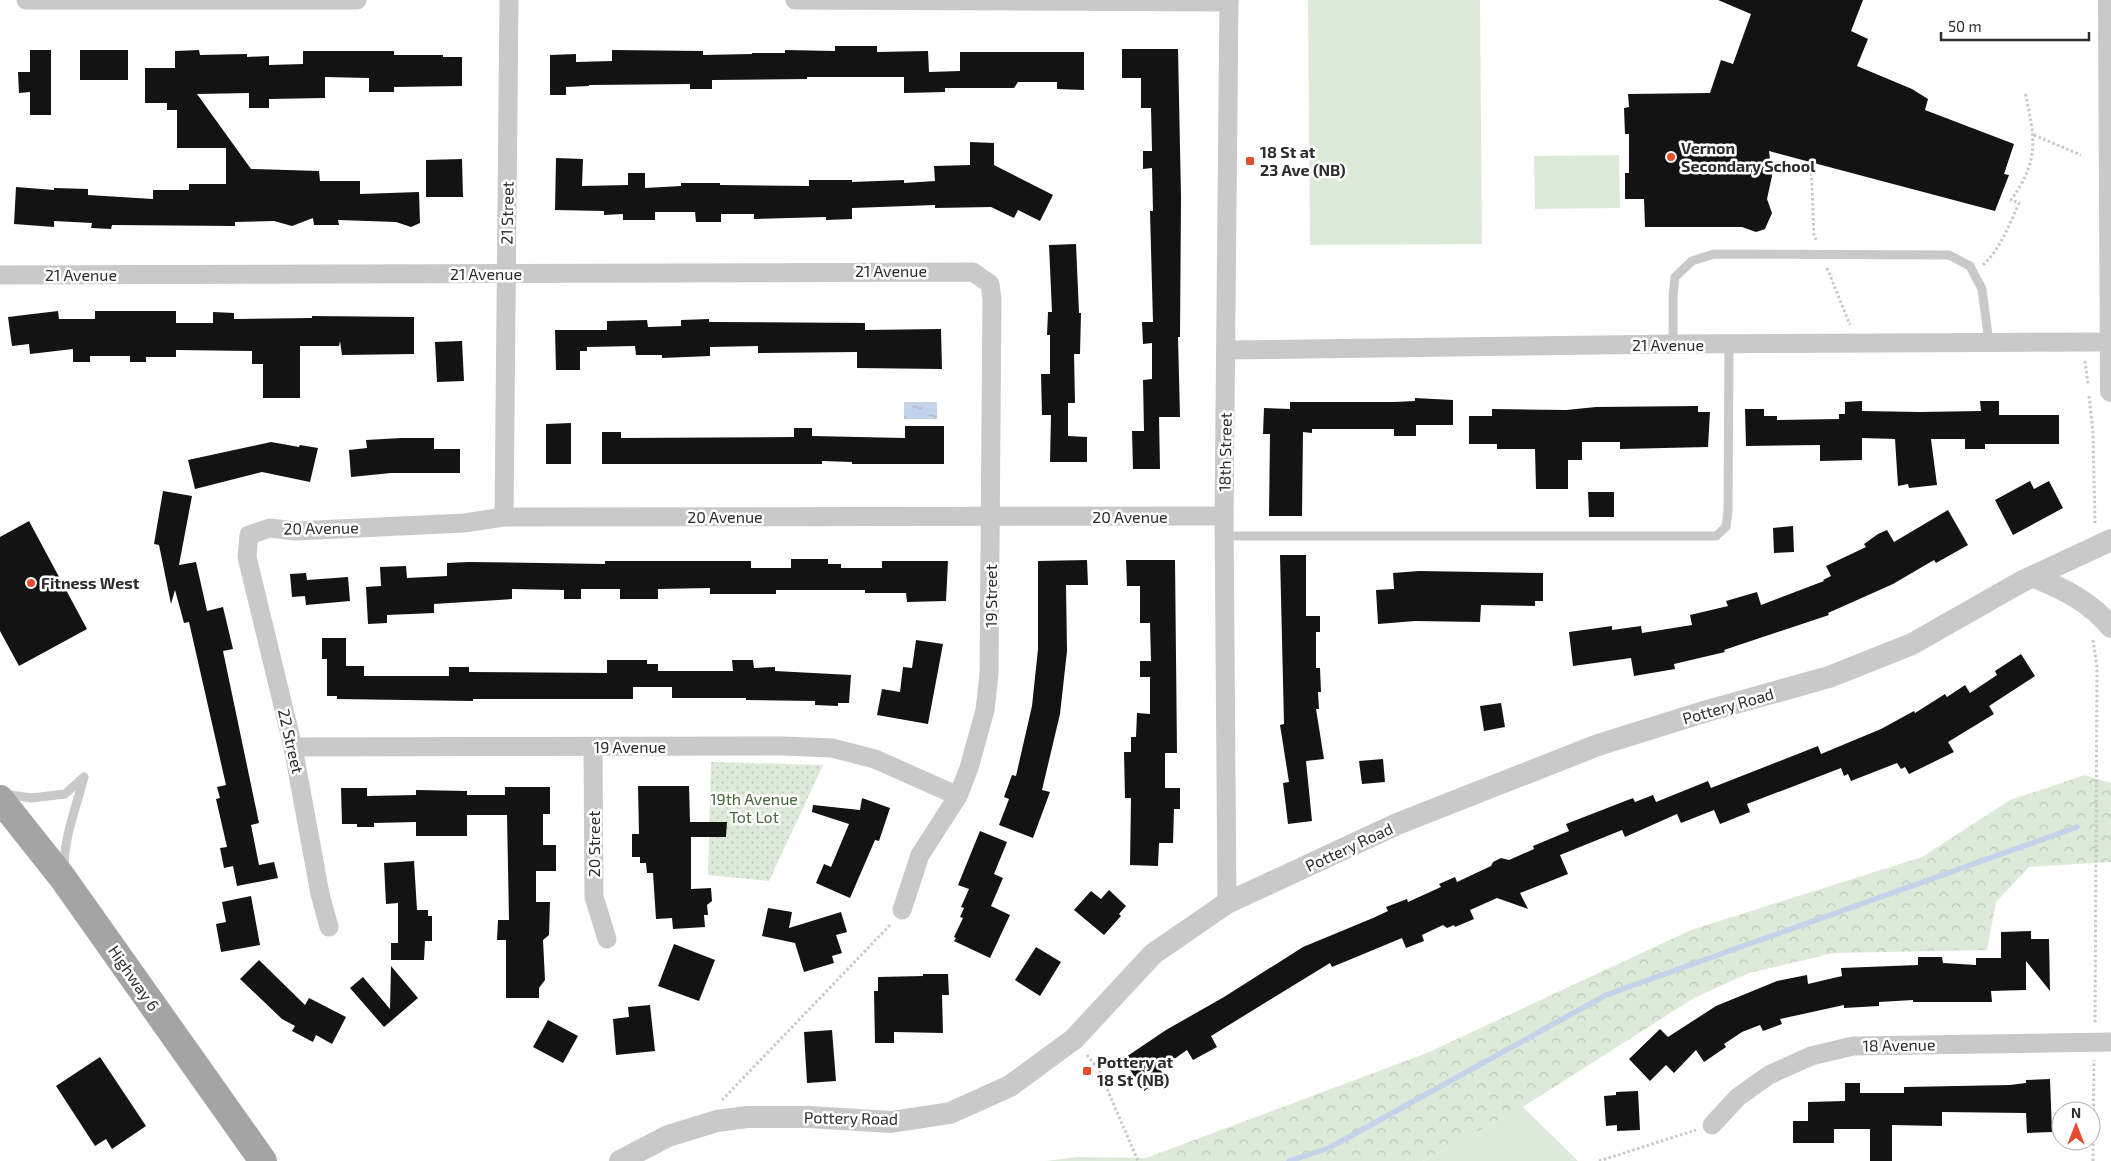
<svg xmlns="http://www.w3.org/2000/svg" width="2111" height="1161" font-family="'Exo 2',sans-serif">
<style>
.grass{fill:#deead9}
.forest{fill:url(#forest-crowns)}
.park{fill:url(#park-dots)}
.water{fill:url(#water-ripples)}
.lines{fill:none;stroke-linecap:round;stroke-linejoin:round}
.stream{stroke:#c5d3ea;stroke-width:5.5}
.building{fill:#131313}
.path{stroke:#c9c9c9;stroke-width:3;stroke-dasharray:2.5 2.5;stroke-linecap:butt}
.service{stroke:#c9c9c9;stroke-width:9}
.minor{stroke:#c9c9c9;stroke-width:19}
.tertiary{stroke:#c9c9c9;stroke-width:22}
.primary{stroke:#a4a4a4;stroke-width:28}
.poi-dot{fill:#e44e2d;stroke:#fff;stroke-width:2}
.labels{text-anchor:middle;stroke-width:5;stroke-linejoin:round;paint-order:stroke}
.poi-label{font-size:16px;font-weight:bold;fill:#2c2c2c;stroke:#fff;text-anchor:start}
.street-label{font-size:16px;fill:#2c2c2c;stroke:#fff}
.park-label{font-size:16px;fill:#44673a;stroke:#fff}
</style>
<defs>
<pattern id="forest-crowns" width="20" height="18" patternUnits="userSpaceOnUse" patternTransform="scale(1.25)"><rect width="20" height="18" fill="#deead9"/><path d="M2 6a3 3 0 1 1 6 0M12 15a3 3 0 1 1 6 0" fill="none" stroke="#bfc9ba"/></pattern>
<pattern id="park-dots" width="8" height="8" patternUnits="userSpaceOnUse" patternTransform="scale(1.25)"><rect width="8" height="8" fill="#deead9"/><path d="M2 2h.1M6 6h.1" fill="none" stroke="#bfc9ba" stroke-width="1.8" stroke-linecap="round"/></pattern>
<pattern id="water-ripples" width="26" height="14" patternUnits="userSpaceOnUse" patternTransform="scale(1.25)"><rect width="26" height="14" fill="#c5d3ea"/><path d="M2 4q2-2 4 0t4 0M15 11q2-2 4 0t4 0" fill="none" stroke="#a9b5c9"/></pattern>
</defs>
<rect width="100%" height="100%" fill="#fff"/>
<g class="grass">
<polygon points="1308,0 1480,0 1482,244 1310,245"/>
<polygon points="1619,155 1620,208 1535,209 1534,156"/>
<polygon points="1523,1107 1578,1161 1423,1161"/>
</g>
<polygon class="forest" points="2085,775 2111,783 2111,862 2029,867 1996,902 1987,950 1834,953 1749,973 1694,998 1523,1107 1423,1161 1046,1161 1077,1157 1146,1158 1427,1053 1691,930 1922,857 2010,800"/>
<polygon class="park" points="711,762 823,765 769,881 708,875"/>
<rect class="water" x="904" y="402" width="33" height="17"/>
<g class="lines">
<polyline class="stream" points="1289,1161 1329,1148 1606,995 2077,827"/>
</g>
<g class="building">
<polygon points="1718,0 1863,0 1851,31 1868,39 1857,66 1912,89 1928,99 1925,110 2014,144 2004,174 2009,175 1995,211 1769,151 1772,176 1767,199 1772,213 1765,229 1756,232 1742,227 1645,227 1644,199 1625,199 1625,173 1629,173 1629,134 1625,134 1624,108 1629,107 1628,94 1710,93 1721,60 1733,64 1751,14"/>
<polygon points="835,46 877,46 877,52 928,51 929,72 960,71 960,52 1084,52 1084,90 1057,89 1057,82 1018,82 1014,88 945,88 945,92 904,93 904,77 807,77 807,79 712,80 712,89 690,89 690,84 589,85 589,86 566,87 566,95 550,95 550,55 576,54 576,62 612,61 612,50 703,51 703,55 752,54 752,53 785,53 785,50 835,51"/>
<polygon points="1122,49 1178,49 1181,197 1180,337 1178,337 1180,417 1159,417 1160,469 1133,469 1132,431 1144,431 1143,380 1152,379 1152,343 1143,344 1142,322 1153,322 1150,211 1153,211 1152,168 1143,169 1143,151 1152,151 1151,108 1141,108 1141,78 1122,78"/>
<polygon points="30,50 51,50 51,115 30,115 30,92 19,93 18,72 30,72"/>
<rect x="80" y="50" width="48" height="30"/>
<polygon points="199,50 200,55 247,54 247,57 269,56 269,65 303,64 303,51 394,51 394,55 443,55 443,57 462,57 462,86 394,87 394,92 369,92 369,78 325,77 325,98 269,99 269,108 249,108 249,93 197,94 251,169 319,171 320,181 360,181 360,194 419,192 420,223 411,227 396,222 338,220 339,225 314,225 313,218 292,226 274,221 235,222 235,226 112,225 111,229 91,228 92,223 54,221 54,227 14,224 16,187 54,190 54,188 88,189 88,195 153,199 153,190 189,190 189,184 226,184 226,148 177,148 177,110 167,110 167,103 145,103 145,68 175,68 175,51"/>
<polygon points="970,142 994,143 994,165 1053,195 1040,221 1018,210 1014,218 991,207 935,208 935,205 852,208 852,219 826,220 826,217 754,219 754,214 721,214 721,222 696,222 695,212 655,212 655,220 623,220 623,214 604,215 604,211 555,210 556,158 583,159 582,186 628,185 628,173 645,173 645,188 681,186 681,183 720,183 720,185 809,186 809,180 852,180 852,182 904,180 904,183 935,181 934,166 970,165"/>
<polygon points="462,159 463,197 426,197 426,160"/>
<polygon points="1076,244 1079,313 1081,313 1080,354 1074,354 1075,403 1068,403 1068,436 1087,437 1087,462 1050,462 1051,415 1042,415 1041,374 1050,374 1050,335 1047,335 1048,312 1052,312 1049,245"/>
<polygon points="58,311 59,319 95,319 95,311 176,311 176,323 213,323 213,312 234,313 234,319 312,318 312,316 414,317 414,354 342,355 340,341 339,346 300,346 300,398 263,398 263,364 252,364 252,351 176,350 176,357 146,357 146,362 130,362 130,356 90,356 90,362 73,362 73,349 30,354 29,344 12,346 8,317"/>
<polygon points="709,319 709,322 865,323 865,330 941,329 942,369 857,368 857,352 758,353 758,346 710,347 710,356 662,358 662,355 636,355 635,346 587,347 587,351 580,351 580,370 556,370 555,330 607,330 607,321 647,320 648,327 681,326 681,320"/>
<polygon points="462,341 464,381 437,382 435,342"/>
<polygon points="1415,398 1453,400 1453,425 1416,425 1416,436 1394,436 1394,429 1312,429 1312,433 1303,432 1302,516 1269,516 1270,434 1263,434 1264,408 1290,409 1290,402 1394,402 1415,401"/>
<polygon points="1862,401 1862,411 1920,412 1981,411 1980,401 1999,401 1999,415 2059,415 2059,444 1985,444 1985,449 1965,449 1965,439 1931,439 1937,485 1909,488 1908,484 1898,486 1895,439 1862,438 1862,460 1820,461 1820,445 1746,446 1745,409 1764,409 1764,416 1777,416 1777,420 1839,419 1839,414 1845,414 1845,402"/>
<polygon points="1698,406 1698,412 1710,412 1708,447 1620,449 1620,442 1582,442 1582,460 1568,460 1568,489 1536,489 1535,449 1497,449 1497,444 1469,444 1469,416 1492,416 1492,409 1566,410 1596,407"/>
<polygon points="571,423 571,464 546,464 546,424"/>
<polygon points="905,426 944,426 944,464 852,464 852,462 822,461 822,464 602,464 602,432 621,432 621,438 794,437 794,428 812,428 812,436 905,438"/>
<polygon points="401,438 434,438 434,449 460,449 460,473 391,473 351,477 349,450 367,448 366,440"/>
<polygon points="271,442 299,447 300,445 318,448 310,482 262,472 195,489 188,460"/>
<polygon points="2030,481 2034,489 2049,481 2063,508 2013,535 1995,500"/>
<polygon points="163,491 192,496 179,565 196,562 207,611 223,607 233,649 223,651 259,823 251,825 259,865 274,862 278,878 237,886 233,866 224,868 220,848 227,847 216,799 220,798 217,787 226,785 189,622 184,623 175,590 171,604 159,545 154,544"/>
<polygon points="1588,492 1614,492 1614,517 1589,517"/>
<polygon points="1948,510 1968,545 1936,563 1934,560 1893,584 1828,613 1829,615 1724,650 1725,652 1674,664 1675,669 1634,676 1631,658 1573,666 1569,632 1612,626 1612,630 1641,626 1642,633 1692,625 1690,615 1728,606 1726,601 1757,592 1761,605 1824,581 1823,580 1831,576 1826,566 1866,547 1864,544 1878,534 1887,530 1894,542"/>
<polygon points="29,521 87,629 19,666 0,631 0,537"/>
<polygon points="1793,526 1794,552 1774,553 1773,528"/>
<polygon points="1280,555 1306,555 1306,616 1320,616 1320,632 1316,632 1316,668 1320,668 1321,692 1318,692 1319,709 1316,709 1324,759 1306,761 1312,821 1288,824 1283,783 1289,782 1280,725 1284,724"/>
<polygon points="791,559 828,559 828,564 841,564 841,568 882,568 882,561 948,561 946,601 907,602 906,593 865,593 865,590 776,590 776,594 710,594 710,588 658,589 658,599 620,599 620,589 581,589 581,599 564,599 564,590 512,589 512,599 434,604 434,613 387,615 387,623 368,624 366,587 381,586 380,567 406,566 407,578 447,576 447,563 469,562 605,564 605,561 751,561 751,568 791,568"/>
<polygon points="1087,560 1088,585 1066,585 1067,651 1060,714 1042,790 1050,792 1033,838 999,825 1009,799 1004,797 1012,775 1016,776 1032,706 1038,649 1038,561"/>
<polygon points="1126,560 1175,560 1177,753 1165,753 1165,788 1180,788 1180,809 1174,809 1173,843 1159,843 1158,866 1130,865 1131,798 1125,798 1124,752 1131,752 1131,737 1136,737 1137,713 1150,714 1150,677 1140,677 1140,661 1151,661 1150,623 1140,623 1140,586 1127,586"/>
<polygon points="1419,571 1543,573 1543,601 1535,601 1535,606 1481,605 1480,622 1415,621 1378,624 1376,590 1394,589 1393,573"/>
<polygon points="306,573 307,580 348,577 350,601 306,605 305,596 292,597 290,574"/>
<polygon points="322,638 346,638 346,666 364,666 364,676 449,676 449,667 469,667 469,672 607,673 607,660 647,660 647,664 658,664 658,671 733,671 732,660 753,660 754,668 775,667 775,671 851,675 849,703 838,703 838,706 815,705 815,701 746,700 746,698 672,698 672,687 633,687 633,699 473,699 473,701 337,699 337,696 327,696 327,659 322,659"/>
<polygon points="916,640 943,644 928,724 877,715 882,689 900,692 903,667 912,668"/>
<polygon points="2021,654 2035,676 1989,706 1994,714 1948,742 1954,752 1909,774 1905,767 1901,769 1897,763 1851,781 1848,774 1844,776 1841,768 1747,804 1750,812 1720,824 1714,810 1681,823 1677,814 1625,837 1622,830 1560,855 1568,874 1520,893 1528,909 1497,898 1470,910 1474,919 1455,927 1454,925 1447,928 1443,925 1422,935 1424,941 1406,948 1402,938 1332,967 1330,963 1211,1036 1217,1047 1193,1060 1187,1050 1160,1069 1165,1077 1144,1091 1123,1059 1166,1030 1224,997 1303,947 1373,918 1388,911 1386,907 1407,899 1408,902 1441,887 1439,884 1455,877 1457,882 1491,866 1493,862 1501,858 1509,860 1534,849 1533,846 1569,831 1566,824 1633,798 1635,802 1653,795 1656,802 1708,781 1711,788 1818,746 1821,754 1881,729 1914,711 1915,713 1945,694 1947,697 1965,685 1970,693 1997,675 1995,671"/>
<polygon points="1501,703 1505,727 1484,731 1480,706"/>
<polygon points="1383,759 1385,782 1362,784 1359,761"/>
<polygon points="638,786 689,786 690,822 727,822 726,837 691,837 691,889 711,888 712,901 707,905 708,915 704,915 705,927 673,929 672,918 656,919 653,873 647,873 646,863 640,863 640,857 632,857 632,834 639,834"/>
<polygon points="505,787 550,787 550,814 543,814 543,845 556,845 556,871 536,871 536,902 550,902 549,935 543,940 545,980 539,988 539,998 506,998 506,940 497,940 498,920 509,920 507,815 467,815 467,836 416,836 416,822 374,823 374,827 357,827 357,824 342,824 341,788 367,788 367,796 416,795 416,790 467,791 467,795 505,795"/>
<polygon points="862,798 890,808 879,841 875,840 850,898 816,883 824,864 831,867 849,824 812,812 813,805 860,810"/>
<polygon points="980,831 1007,842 994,874 1003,878 991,906 1010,915 990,958 954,941 956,938 954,937 963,918 960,917 964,908 961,907 969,889 958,885"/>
<polygon points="414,861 417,910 428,910 428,916 432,916 432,941 425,941 424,960 391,960 391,943 398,943 398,903 386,904 384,863"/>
<polygon points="1109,890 1126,906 1119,914 1121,916 1104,935 1074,910 1091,891 1101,899"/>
<polygon points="251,896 260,945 221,952 216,924 226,922 222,902"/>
<polygon points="768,908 792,912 789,928 841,912 847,932 836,935 842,953 832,956 834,963 804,972 795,943 762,936"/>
<polygon points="2031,931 2031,939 2049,939 2050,991 2026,961 2026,990 1991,991 1992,1002 1913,1002 1913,1000 1879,1002 1879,1006 1844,1008 1844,1005 1780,1019 1782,1024 1763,1031 1760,1025 1742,1032 1724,1044 1726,1047 1704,1062 1696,1050 1674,1073 1666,1065 1650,1081 1629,1059 1660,1029 1668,1037 1716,1006 1777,981 1807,975 1808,984 1842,976 1841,968 1918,965 1918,957 1942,957 1943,963 1976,965 1976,958 2001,958 2001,932"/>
<polygon points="674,944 715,960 699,1001 658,986"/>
<polygon points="1036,947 1061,962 1040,996 1015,980"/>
<polygon points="259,960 305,1005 309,998 346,1017 332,1044 316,1035 313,1042 292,1031 295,1026 282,1019 240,979"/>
<polygon points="391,966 418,998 384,1027 350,988 363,977 390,1009"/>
<polygon points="923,974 948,974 949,995 942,995 943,1033 894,1032 894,1043 875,1043 874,991 878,991 878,977 923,976"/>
<polygon points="650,1005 655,1051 616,1055 613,1019 629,1017 628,1007"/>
<polygon points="548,1020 578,1036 563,1063 533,1047"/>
<polygon points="832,1030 836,1081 807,1083 804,1032"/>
<polygon points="100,1057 146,1126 112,1149 106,1139 95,1146 56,1086"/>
<polygon points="2050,1079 2052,1132 2027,1133 2026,1113 1942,1112 1942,1126 1892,1125 1892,1161 1870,1161 1870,1129 1834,1129 1834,1143 1793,1143 1793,1121 1808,1121 1808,1102 1845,1101 1845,1083 1860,1083 1860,1093 1904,1093 1904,1087 2010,1085 2026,1083 2026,1080"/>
<polygon points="1638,1091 1640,1130 1617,1131 1617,1125 1606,1126 1604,1096 1616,1095 1616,1092"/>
</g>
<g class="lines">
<g class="path">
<polyline points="2034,135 2081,155"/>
<polyline points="1811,163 1814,236 1817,241"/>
<path d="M1983 265C2001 248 2009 225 2019 203L2011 200C2040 160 2035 138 2025 92"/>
<polyline points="1827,268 1850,325"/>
<polyline points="2085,361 2088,384"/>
<polyline points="2089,396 2093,432 2095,524"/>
<polyline points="2093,640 2097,667 2095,1024"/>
<polyline points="1087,1055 1099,1070 1138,1161"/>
<polyline points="722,1100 891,924"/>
<polyline points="1599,1161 1696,1130"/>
<polyline points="2093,1161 2094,1060"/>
</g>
<g class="service">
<polyline points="1673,344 1673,296 1675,277 1692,261 1714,254 1949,255 1970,266 1982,289 1989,343"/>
<polyline points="1225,536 1716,536 1726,527 1728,511 1729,345"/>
<polyline points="4,794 32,798 65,794 84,777"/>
<path d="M64 868C64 837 76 808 84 777"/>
</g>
<g class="minor">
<polyline points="26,0 357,0"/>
<polyline points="795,0 1229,2"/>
<polyline points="0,275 973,272 990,284 992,299 989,674 985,710 969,768 958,796 920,855 902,910"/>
<polyline points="1226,350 1673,344 2110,342"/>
<polyline points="504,517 509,0"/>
<polyline points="293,747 784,746 832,748 875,759 958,796"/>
<polyline points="593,747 594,897 607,939"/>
<polyline points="1227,903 1224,516 1229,0"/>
<polyline points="329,927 320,894 293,747 247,557 249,535 270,528 295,531 464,523 504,517 1224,516"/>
<polyline points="1712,1125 1738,1097 1769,1075 1811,1056 1853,1046 2111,1042"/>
</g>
<g class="tertiary">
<polyline points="2109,0 2111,391"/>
<path d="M2034 577C2064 589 2090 602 2111 627"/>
<polyline points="620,1161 668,1136 717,1121 747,1117 809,1117 891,1122 950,1113 1010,1086 1074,1039 1153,954 1227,903 1397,824 1598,745 1707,711 1829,677 1912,644 2021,582 2111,540"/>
</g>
<polyline class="primary" points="0,799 62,877 263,1161"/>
</g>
<g class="poi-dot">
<circle cx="1671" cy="157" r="5"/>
<rect x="1245" y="156" width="10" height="10" rx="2.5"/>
<circle cx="31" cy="583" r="5"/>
<rect x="1082" y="1066" width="10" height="10" rx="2.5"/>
</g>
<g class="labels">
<g class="poi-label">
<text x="1681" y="154">Vernon<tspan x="1681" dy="18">Secondary School</tspan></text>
<text x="1260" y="158">18 St at<tspan x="1260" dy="18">23 Ave (NB)</tspan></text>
<text x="41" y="589">Fitness West</text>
<text x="1097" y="1068">Pottery at<tspan x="1097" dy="18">18 St (NB)</tspan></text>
</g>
<g class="street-label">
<text transform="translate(507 213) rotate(-89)" y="6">21 Street</text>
<text x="891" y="277">21 Avenue</text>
<text x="486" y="280">21 Avenue</text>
<text x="81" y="281">21 Avenue</text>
<text x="1668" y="351">21 Avenue</text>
<text transform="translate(1225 452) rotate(-89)" y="6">18th Street</text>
<text x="725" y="523">20 Avenue</text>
<text x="1130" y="523">20 Avenue</text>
<text transform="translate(321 528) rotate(-1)" y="6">20 Avenue</text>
<text transform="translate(991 596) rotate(-90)" y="6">19 Street</text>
<text transform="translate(1728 706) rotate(-16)" y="6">Pottery Road</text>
<text transform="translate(291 741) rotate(77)" y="6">22 Street</text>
<text x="630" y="753">19 Avenue</text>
<text transform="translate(594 844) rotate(-90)" y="6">20 Street</text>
<text transform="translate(1349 847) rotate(-25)" y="6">Pottery Road</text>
<text transform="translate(134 978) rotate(55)" y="6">Highway 6</text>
<text transform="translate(1899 1045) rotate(-1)" y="6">18 Avenue</text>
<text transform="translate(851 1118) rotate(1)" y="6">Pottery Road</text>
</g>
<g class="park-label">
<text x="754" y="805">19th Avenue<tspan x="754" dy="18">Tot Lot</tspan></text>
</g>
</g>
<g transform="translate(2076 1126)"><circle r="24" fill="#ffffff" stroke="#ababab"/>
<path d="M0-4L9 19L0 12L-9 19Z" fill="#e44e2d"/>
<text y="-8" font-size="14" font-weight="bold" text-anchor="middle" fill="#2c2c2c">N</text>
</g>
<path d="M1941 32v8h148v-8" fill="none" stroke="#2c2c2c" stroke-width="2.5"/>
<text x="1948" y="32" font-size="15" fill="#2c2c2c" stroke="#ffffff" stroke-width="4" paint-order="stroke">50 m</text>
</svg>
